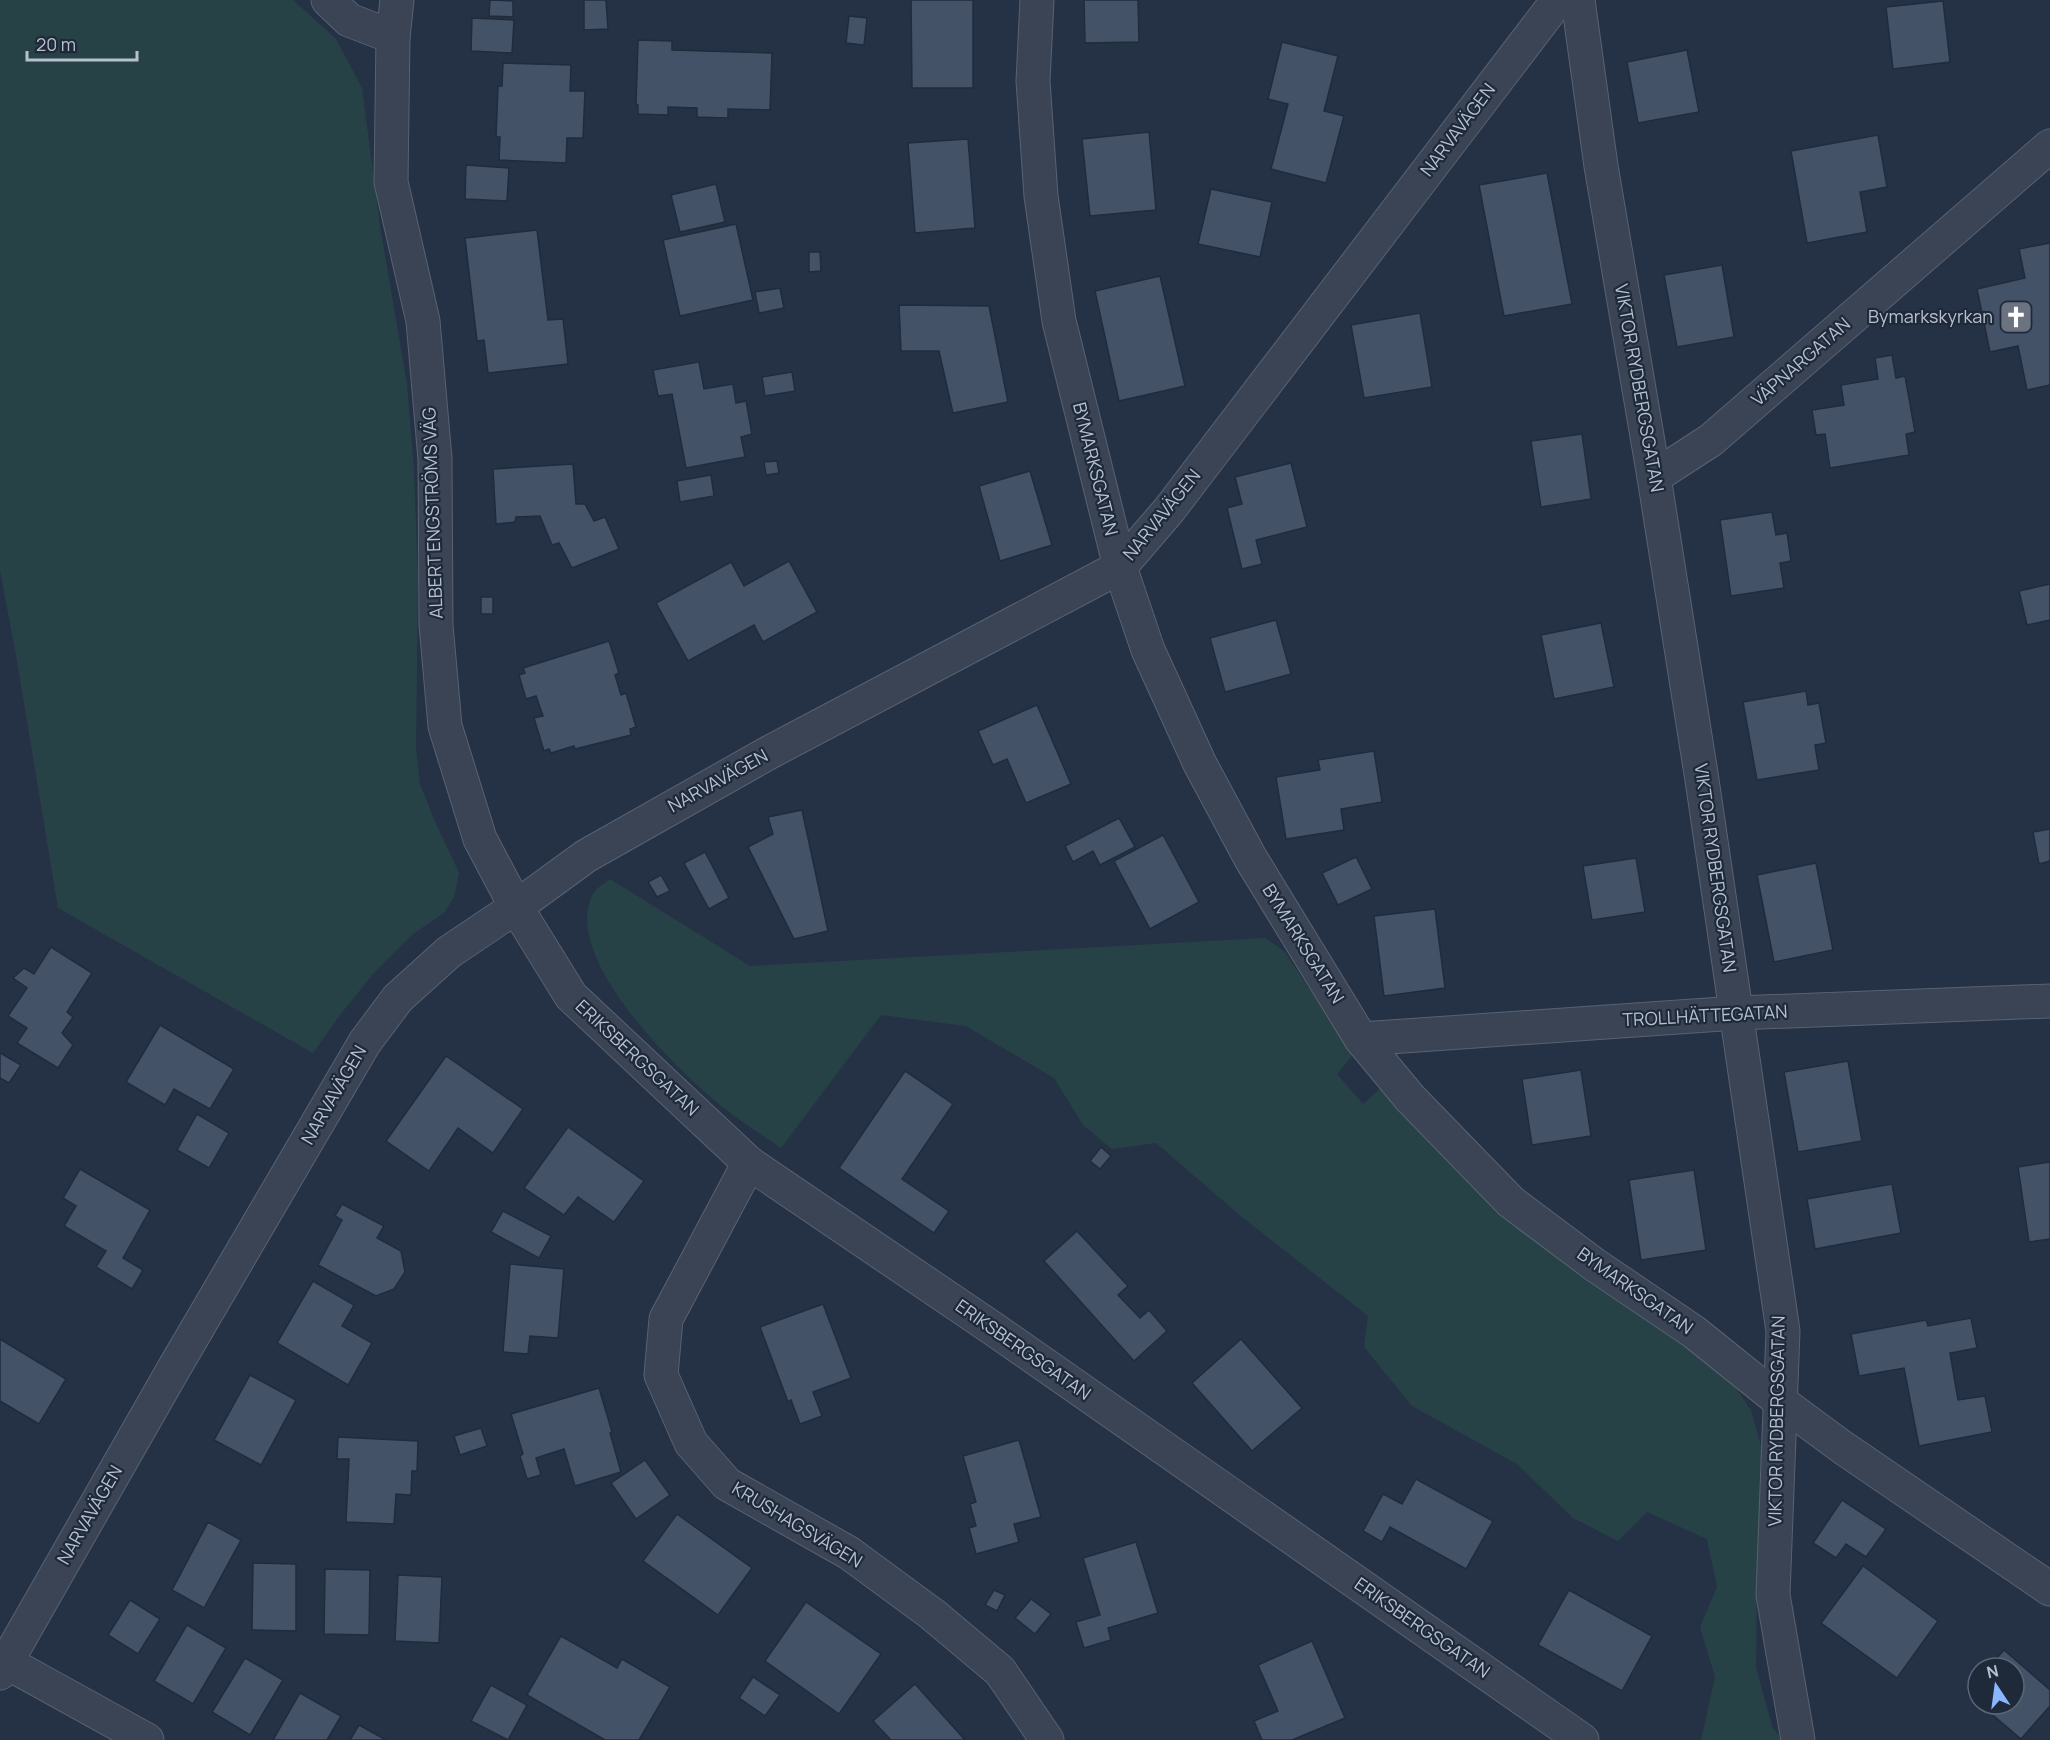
<svg xmlns="http://www.w3.org/2000/svg" width="2050" height="1740" font-family="Manrope,sans-serif">
<style>
.green{fill:#274246}
.building{fill:#445268;stroke:#202b3c;stroke-width:1.5}
.lines{fill:none;stroke-linecap:round;stroke-linejoin:round}
.minor-casing{stroke:#586272;stroke-width:35}
.minor{stroke:#3a4455;stroke-width:33}
.labels{text-anchor:middle;stroke-width:4.5;stroke-linejoin:round;paint-order:stroke}
.street-label{font-size:18px;fill:#b7c0ce;stroke:#1e293a}
.poi-label{font-size:18px;fill:#b7c0ce;stroke:#1e293a;text-anchor:end}
</style>
<rect width="100%" height="100%" fill="#253246"/>
<g class="green">
<polygon points="0,0 293,0 336,39 362,88 380,226 407,384 414,470 418,577 416,748 420,784 433,817 459,873 454,897 444,913 413,934 373,974 340,1015 313,1053 58,908 16,655 0,571"/>
<path d="M610 879 750 966 1266 938 1285 952 1310 990 1355 1052 1337 1074 1363 1104 1382 1087 1730 1380 1751 1410 1761 1446 1763 1485 1757 1565 1756 1667 1772 1726 1782 1740H1701L1715 1677 1700 1627 1717 1587 1707 1539 1647 1512 1618 1541 1573 1518 1517 1464 1412 1406 1364 1347 1368 1316 1242 1217 1156 1143 1112 1149 1083 1125 1054 1078 966 1026 881 1015 781 1148C761 1134 740 1121 721 1106 677 1069 560 958 593 894 596 888 605 883 610 879Z"/>
</g>
<g class="building">
<polygon points="490,0 513,1 513,17 489,16"/>
<polygon points="584,0 606,0 608,29 584,30"/>
<polygon points="911,0 973,0 973,88 912,88"/>
<polygon points="1084,0 1138,0 1139,42 1085,43"/>
<polygon points="1943,1 1950,62 1893,69 1886,7"/>
<polygon points="849,16 867,18 864,45 846,43"/>
<polygon points="472,18 514,20 512,53 471,51"/>
<polygon points="638,40 672,41 672,50 772,53 770,110 728,109 728,118 697,117 697,108 668,107 668,115 638,114 638,105 636,105"/>
<polygon points="1282,42 1338,56 1324,111 1344,116 1326,183 1271,169 1288,104 1268,99"/>
<polygon points="1687,50 1699,112 1638,123 1627,62"/>
<polygon points="503,63 571,65 570,91 585,91 583,138 567,138 566,163 499,160 500,137 496,137 498,86 502,86"/>
<polygon points="1149,132 1156,210 1090,216 1082,139"/>
<polygon points="1878,135 1887,187 1860,192 1867,232 1807,243 1791,151"/>
<polygon points="968,139 975,228 915,233 908,143"/>
<polygon points="466,165 509,168 507,201 465,199"/>
<polygon points="1547,173 1572,304 1504,316 1479,185"/>
<polygon points="716,184 725,222 680,232 671,195"/>
<polygon points="1211,189 1272,202 1260,257 1198,244"/>
<polygon points="736,224 753,300 680,316 663,240"/>
<polygon points="537,230 548,320 563,319 568,364 488,373 484,340 477,341 465,238"/>
<polygon points="2050,243 2050,385 2027,390 2018,346 1990,352 1977,289 2025,278 2019,249"/>
<polygon points="809,252 820,252 821,271 809,272"/>
<polygon points="1722,265 1734,337 1677,347 1664,275"/>
<polygon points="1160,276 1185,386 1119,401 1095,291"/>
<polygon points="780,288 784,308 759,313 755,292"/>
<polygon points="899,305 989,306 1008,402 953,413 939,351 901,351"/>
<polygon points="1420,313 1432,387 1364,398 1351,325"/>
<polygon points="1892,355 1896,378 1905,376 1915,432 1906,434 1909,455 1830,468 1825,434 1816,435 1812,410 1844,405 1841,385 1878,379 1875,358"/>
<polygon points="699,362 704,389 733,384 736,403 746,401 752,434 741,437 745,457 686,468 672,394 658,396 653,370"/>
<polygon points="792,372 795,391 765,396 762,377"/>
<polygon points="1582,434 1591,499 1541,507 1531,441"/>
<polygon points="777,461 779,473 766,475 764,462"/>
<polygon points="1291,463 1307,527 1256,540 1262,564 1242,569 1227,508 1242,504 1235,477"/>
<polygon points="573,464 576,504 585,504 594,521 605,517 619,549 572,568 559,543 552,545 540,516 516,517 515,522 496,524 493,469"/>
<polygon points="1030,471 1052,545 1000,561 979,486"/>
<polygon points="711,475 714,496 680,502 677,481"/>
<polygon points="1772,512 1776,535 1787,533 1791,561 1780,563 1784,588 1731,596 1720,520"/>
<polygon points="789,561 817,612 763,642 754,625 688,661 656,603 731,562 744,586"/>
<polygon points="2050,584 2050,620 2027,625 2019,591"/>
<rect x="481" y="597" width="12" height="17"/>
<polygon points="1276,620 1291,674 1225,692 1210,638"/>
<polygon points="1601,623 1614,687 1554,699 1541,635"/>
<polygon points="609,641 619,673 615,675 621,695 626,693 636,727 630,729 631,735 575,749 574,746 551,753 549,749 544,751 534,718 543,716 536,696 526,699 519,675 525,673 523,668"/>
<polygon points="1806,691 1808,705 1819,703 1826,743 1815,745 1819,770 1757,780 1743,702"/>
<polygon points="1037,705 1071,784 1026,803 1007,759 993,765 978,731"/>
<polygon points="1374,751 1382,802 1341,809 1344,830 1286,839 1276,777 1320,770 1318,760"/>
<polygon points="802,810 828,931 794,939 748,847 773,834 768,817"/>
<polygon points="1119,818 1135,847 1100,865 1093,851 1073,862 1065,846"/>
<polygon points="2050,829 2050,861 2039,864 2033,832"/>
<polygon points="1163,835 1199,902 1150,929 1114,861"/>
<polygon points="705,852 729,898 709,909 684,863"/>
<polygon points="1356,857 1372,889 1338,905 1322,873"/>
<polygon points="1636,858 1645,912 1592,920 1583,866"/>
<polygon points="1816,863 1833,950 1774,962 1757,875"/>
<polygon points="661,875 670,891 657,897 648,882"/>
<polygon points="1435,909 1445,988 1384,996 1374,916"/>
<polygon points="51,947 92,973 67,1012 73,1017 62,1033 73,1045 58,1068 17,1043 27,1028 8,1016 27,988 13,978 24,968 34,974"/>
<polygon points="160,1025 234,1069 210,1109 174,1089 165,1105 126,1082"/>
<polygon points="0,1053 21,1065 9,1083 0,1078"/>
<polygon points="446,1056 523,1109 493,1153 458,1128 429,1171 386,1141"/>
<polygon points="1848,1061 1862,1141 1798,1152 1784,1072"/>
<polygon points="1581,1070 1591,1136 1532,1145 1522,1079"/>
<polygon points="905,1071 953,1104 902,1179 949,1211 934,1233 839,1168"/>
<polygon points="197,1114 229,1133 209,1168 177,1150"/>
<polygon points="568,1127 644,1181 614,1222 578,1197 564,1215 524,1188"/>
<polygon points="1101,1147 1111,1156 1100,1169 1090,1161"/>
<polygon points="2050,1162 2050,1239 2029,1242 2018,1167"/>
<polygon points="80,1169 150,1210 123,1258 143,1270 132,1289 96,1267 106,1251 64,1226 76,1206 63,1198"/>
<polygon points="1694,1170 1706,1250 1641,1260 1629,1180"/>
<polygon points="1892,1184 1901,1233 1815,1249 1807,1199"/>
<polygon points="342,1204 384,1226 377,1238 401,1251 405,1272 394,1289 376,1296 318,1265 342,1220 335,1216"/>
<polygon points="503,1211 551,1236 539,1258 491,1232"/>
<polygon points="1077,1231 1128,1286 1118,1295 1140,1318 1149,1310 1167,1331 1134,1361 1044,1261"/>
<polygon points="510,1264 564,1269 558,1338 530,1336 528,1354 503,1352"/>
<polygon points="313,1281 354,1305 342,1326 372,1343 348,1385 277,1343"/>
<polygon points="823,1304 851,1378 813,1392 822,1416 800,1424 791,1400 788,1402 760,1327"/>
<polygon points="1971,1318 1977,1348 1950,1353 1958,1400 1985,1396 1992,1432 1919,1446 1904,1368 1859,1376 1851,1334 1926,1320 1928,1326"/>
<polygon points="0,1339 66,1379 39,1424 0,1401"/>
<polygon points="1241,1339 1302,1408 1252,1451 1192,1383"/>
<polygon points="250,1375 296,1400 261,1465 214,1440"/>
<polygon points="599,1388 612,1432 610,1433 621,1472 575,1486 564,1449 536,1458 541,1475 527,1479 520,1456 523,1454 511,1414"/>
<polygon points="481,1428 487,1446 460,1455 454,1436"/>
<polygon points="338,1437 418,1441 417,1471 412,1471 411,1495 396,1494 394,1524 346,1522 349,1459 337,1459"/>
<polygon points="1019,1440 1041,1517 1014,1524 1019,1542 976,1554 969,1528 976,1526 970,1504 976,1502 963,1456"/>
<polygon points="645,1460 670,1495 636,1519 611,1483"/>
<polygon points="1416,1479 1493,1521 1466,1569 1390,1527 1382,1542 1363,1531 1383,1494 1402,1504"/>
<polygon points="1842,1500 1886,1529 1866,1557 1846,1544 1836,1558 1813,1543"/>
<polygon points="677,1514 752,1568 718,1615 643,1561"/>
<polygon points="208,1522 241,1540 204,1608 172,1590"/>
<polygon points="1136,1542 1158,1613 1108,1628 1111,1640 1084,1648 1076,1622 1100,1615 1083,1558"/>
<polygon points="253,1563 296,1564 296,1631 252,1630"/>
<polygon points="1863,1566 1938,1621 1897,1678 1821,1623"/>
<polygon points="325,1569 370,1570 369,1635 324,1634"/>
<polygon points="398,1575 442,1577 439,1643 395,1641"/>
<polygon points="994,1590 1005,1595 997,1611 985,1605"/>
<polygon points="1569,1590 1652,1636 1622,1691 1538,1645"/>
<polygon points="1031,1599 1051,1614 1035,1634 1015,1618"/>
<polygon points="130,1600 160,1619 138,1654 108,1635"/>
<polygon points="806,1602 881,1654 839,1714 765,1661"/>
<polygon points="187,1625 226,1648 193,1704 154,1681"/>
<polygon points="561,1636 617,1668 622,1659 670,1687 639,1740 605,1740 527,1695"/>
<polygon points="1312,1641 1345,1718 1292,1740 1262,1740 1254,1721 1278,1711 1258,1665"/>
<polygon points="2004,1650 2050,1690 2050,1706 2021,1739 1980,1704 2014,1704 2014,1668 1988,1668"/>
<polygon points="245,1658 283,1680 250,1735 212,1712"/>
<polygon points="753,1677 780,1695 765,1716 739,1698"/>
<polygon points="1978,1679 1978,1703 1967,1693"/>
<polygon points="915,1684 965,1740 891,1740 873,1721"/>
<polygon points="491,1685 527,1705 508,1740 471,1721"/>
<polygon points="300,1693 341,1716 327,1740 273,1740"/>
<polygon points="359,1725 386,1740 350,1740"/>
</g>
<g class="lines">
<g class="minor-casing">
<g id="minor">
<polyline points="328,0 349,20 393,37"/>
<polyline points="397,0 393,37 391,182 423,321 435,459 436,625 445,726 480,839 516,907 571,996 749,1163 995,1330 1582,1740"/>
<polyline points="1037,0 1033,81 1041,196 1059,321 1120,567 1148,650 1200,764 1251,859 1361,1039 1410,1098 1511,1202 1595,1265 1694,1332 1781,1402 1842,1447 2050,1589"/>
<polyline points="1578,0 1601,166 1654,477 1702,780 1783,1331 1773,1595 1798,1740"/>
<polyline points="1654,477 1711,440 2050,146"/>
<polyline points="1361,1039 1736,1013 2050,1001"/>
<polyline points="749,1163 666,1319 661,1375 691,1443 727,1484 849,1553 932,1614 1000,1671 1047,1740"/>
<polyline points="6,1662 147,1740"/>
<polyline points="0,1673 173,1370 365,1042 398,998 449,952 516,907 586,856 770,752 1120,567 1169,510 1558,0"/>
</g>
</g>
<use href="#minor" class="minor"/>
</g>
<defs>
<g id="church-square" transform="scale(1.725)"><rect x="-9" y="-9" width="18" height="18" rx="4" fill="#6b7280" stroke="#1e293a"/><path d="M-1.2-6h2.4v3.5h3.3v2.4h-3.3V6h-2.4V-.1h-3.3v-2.4h3.3Z" fill="#fff"/></g>
</defs>
<g fill-rule="evenodd">
<use href="#church-square" x="2016" y="317"/>
</g>
<g class="labels">
<g class="street-label">
<text transform="translate(1458 130) rotate(-53)" y="6">NARVAVÄGEN</text>
<text transform="translate(1801 362) rotate(-41)" y="6">VÄPNARGATAN</text>
<text transform="translate(1639 388) rotate(80)" y="6">VIKTOR RYDBERGSGATAN</text>
<text transform="translate(1095 469) rotate(76)" y="6">BYMARKSGATAN</text>
<text transform="translate(433 513) rotate(-92)" y="6">ALBERT ENGSTRÖMS VÄG</text>
<text transform="translate(1162 515) rotate(-51)" y="6">NARVAVÄGEN</text>
<text transform="translate(718 781) rotate(-29)" y="6">NARVAVÄGEN</text>
<text transform="translate(1715 868) rotate(82)" y="6">VIKTOR RYDBERGSGATAN</text>
<text transform="translate(1303 944) rotate(58)" y="6">BYMARKSGATAN</text>
<text transform="translate(1705 1016) rotate(-3)" y="6">TROLLHÄTTEGATAN</text>
<text transform="translate(637 1058) rotate(43)" y="6">ERIKSBERGSGATAN</text>
<text transform="translate(334 1095) rotate(-60)" y="6">NARVAVÄGEN</text>
<text transform="translate(1635 1291) rotate(35)" y="6">BYMARKSGATAN</text>
<text transform="translate(1023 1350) rotate(35)" y="6">ERIKSBERGSGATAN</text>
<text transform="translate(1777 1421) rotate(-89)" y="6">VIKTOR RYDBERGSGATAN</text>
<text transform="translate(90 1515) rotate(-60)" y="6">NARVAVÄGEN</text>
<text transform="translate(797 1525) rotate(31)" y="6">KRUSHAGSVÄGEN</text>
<text transform="translate(1422 1628) rotate(35)" y="6">ERIKSBERGSGATAN</text>
</g>
<g class="poi-label">
<text x="1993" y="323">Bymarkskyrkan</text>
</g>
</g>
<g transform="translate(1996 1686) rotate(347)"><circle r="28" fill="#1e293a" stroke="#5b6575" stroke-width="1.5"/>
<path d="M0-4.5L10 22L0 15L-10 22Z" fill="#8bb6ff"/>
<text y="-9" font-size="16" font-weight="bold" text-anchor="middle" fill="#b7c0ce">N</text>
</g>
<path d="M27 51v9h110v-9" fill="none" stroke="#b7c0ce" stroke-width="3"/>
<text x="36" y="51" font-size="18" fill="#b7c0ce" stroke="#1e293a" stroke-width="4.5" paint-order="stroke">20 m</text>
</svg>
